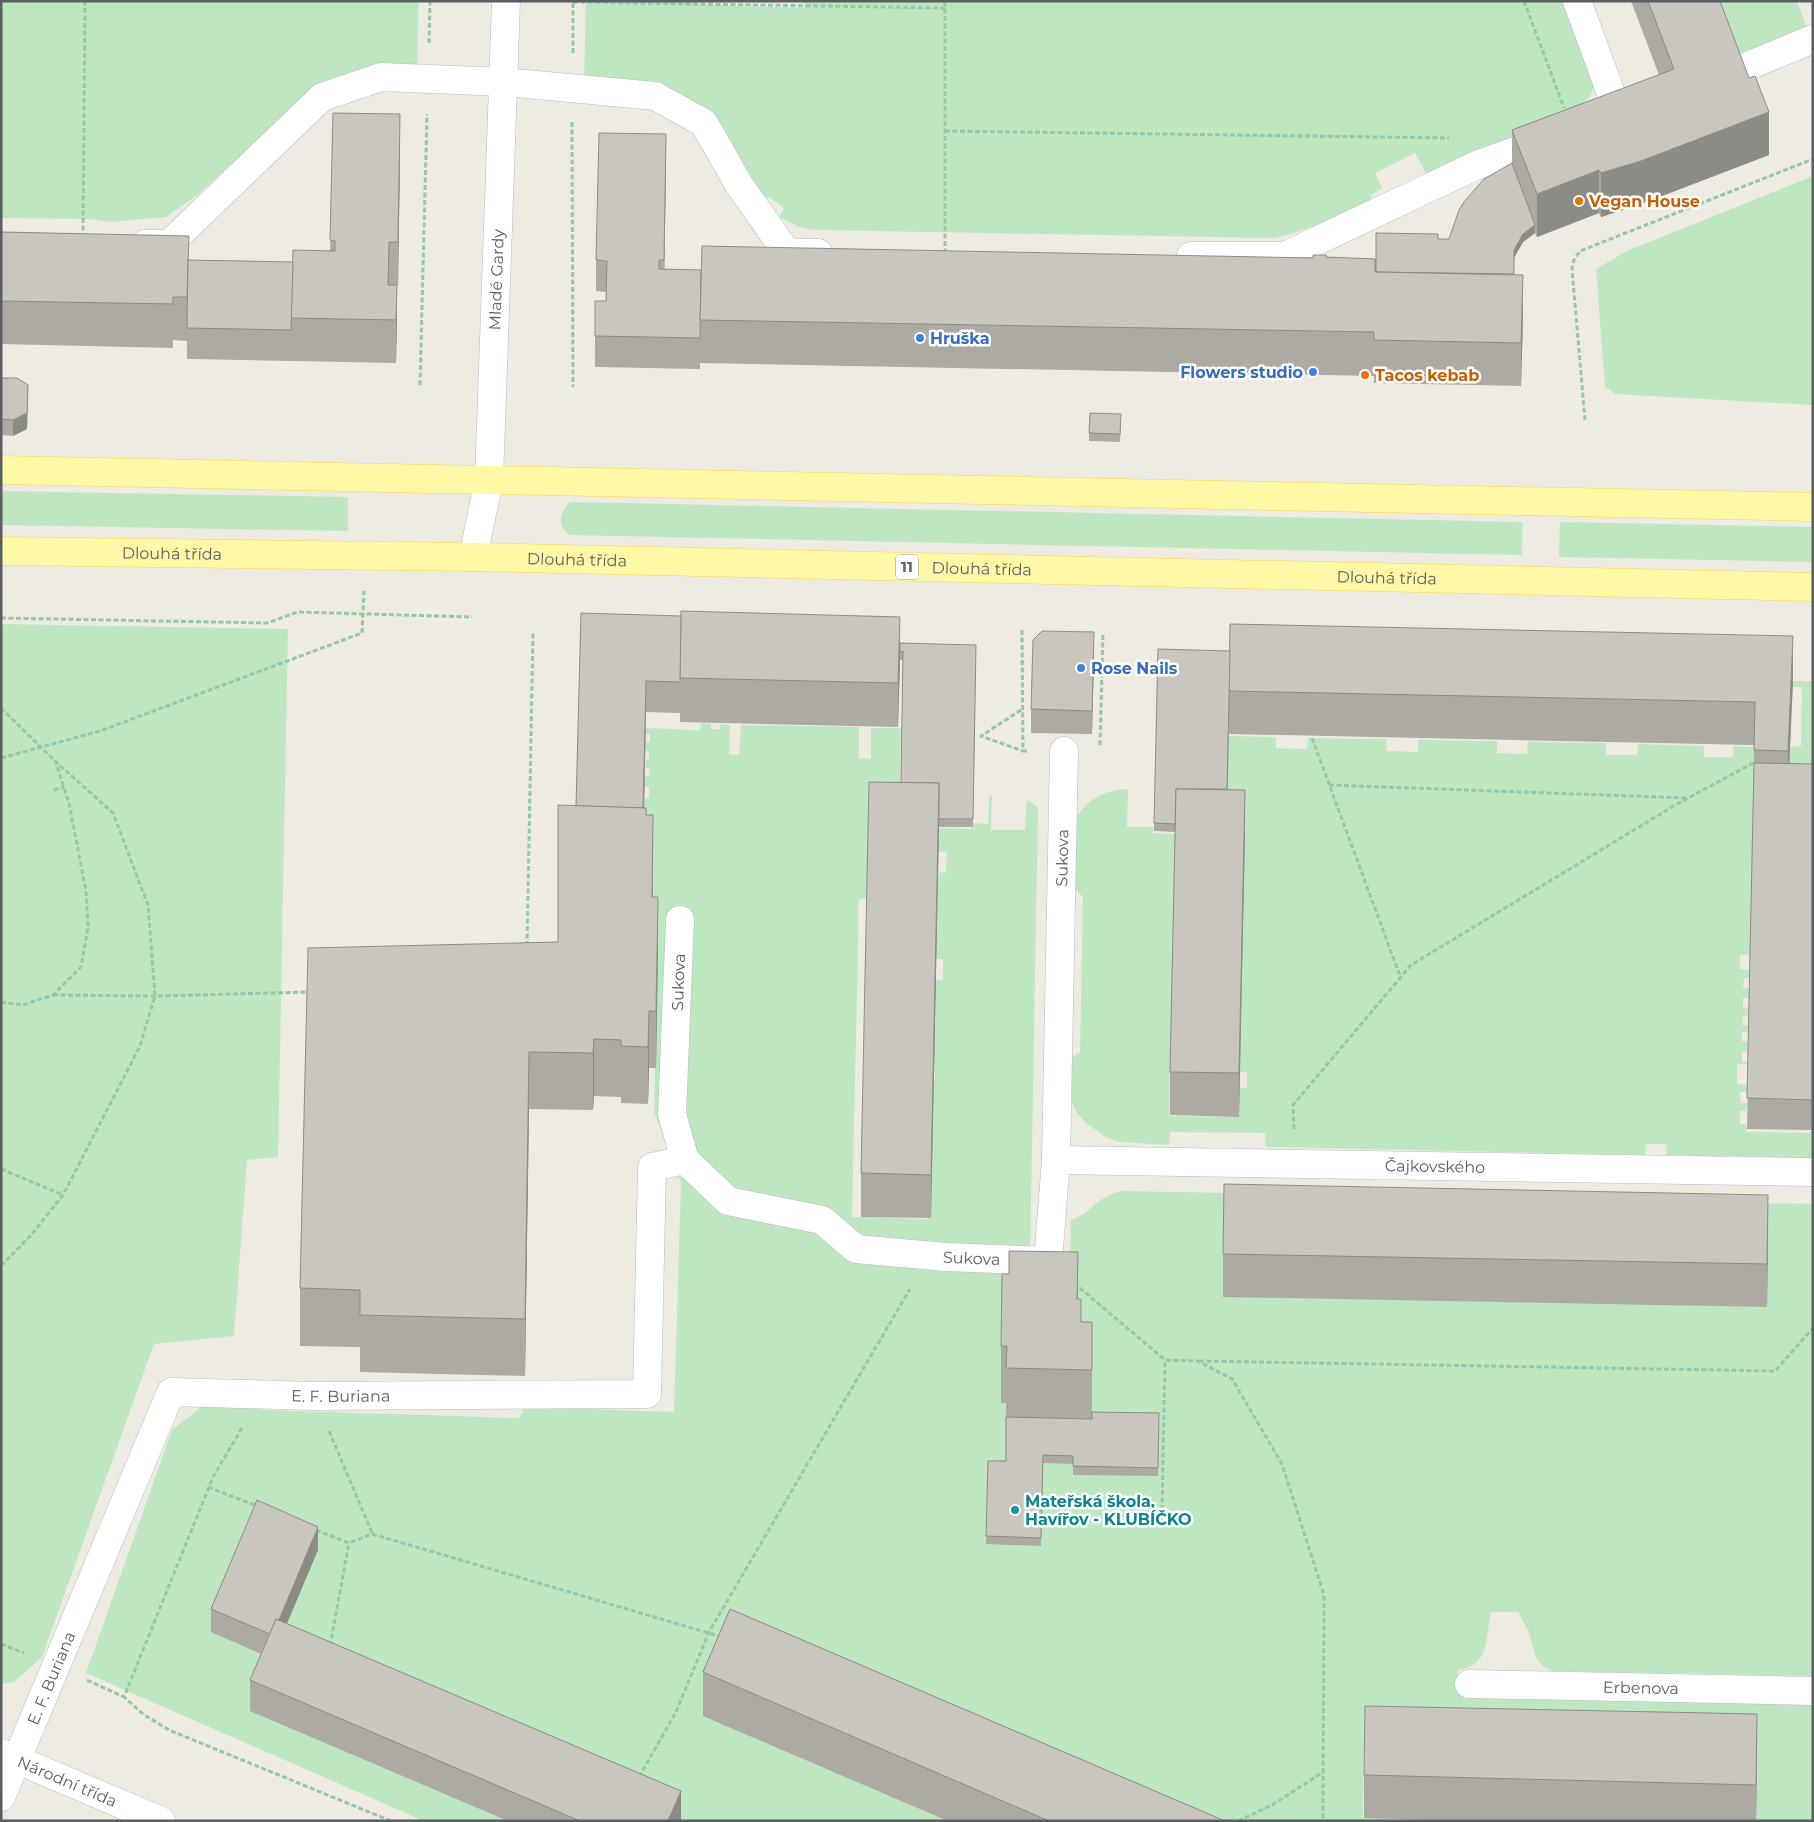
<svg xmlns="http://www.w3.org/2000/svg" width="1814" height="1822" font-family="Montserrat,sans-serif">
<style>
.green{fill:#bee6c1}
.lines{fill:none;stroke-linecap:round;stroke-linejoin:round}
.minor-casing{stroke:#b8babf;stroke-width:29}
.major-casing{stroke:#f5d655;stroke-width:29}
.path{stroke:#97c7a9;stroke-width:3;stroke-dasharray:5 2.5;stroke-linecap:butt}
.minor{stroke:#fff;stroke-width:28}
.major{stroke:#fff8a6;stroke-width:28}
.wall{fill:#adaaa4}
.shaded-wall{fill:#8d8b86}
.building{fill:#c9c6bf;stroke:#8d8b86}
.food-dot{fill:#e8710a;stroke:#fff;stroke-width:2}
.shop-dot{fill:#3f7fe0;stroke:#fff;stroke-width:2}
.culture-dot{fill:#0f9aa8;stroke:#fff;stroke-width:2}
.labels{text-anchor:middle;stroke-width:5;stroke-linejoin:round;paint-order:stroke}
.shield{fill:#fff;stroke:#8c8e92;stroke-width:1}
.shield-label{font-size:15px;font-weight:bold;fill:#5b5e63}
.food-label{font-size:16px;font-weight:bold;fill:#c56008;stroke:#fff;text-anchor:start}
.street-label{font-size:16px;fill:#5b5e63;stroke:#fff}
.shop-label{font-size:16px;font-weight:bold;fill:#366cbe;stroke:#fff;text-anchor:start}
.culture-label{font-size:16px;font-weight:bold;fill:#0d838f;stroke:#fff;text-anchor:start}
</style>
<rect width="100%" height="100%" fill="#eeece2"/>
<g class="green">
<polygon points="1,1 419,1 417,66 356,70 318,86 197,195 166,217 111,222 89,219 1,218"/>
<path d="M586 1H698L699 5 804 8 805 1H1564L1594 82C1593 94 1589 100 1579 106L1428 177 1415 153 1375 173 1382 188 1371 195 1373 202 1387 199 1297 232 1275 238 813 230 799 227 779 217 784 208 769 197 763 204 743 172 735 150 720 126 584 80Z"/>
<polygon points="1703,1 1797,1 1807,29 1724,59"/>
<polygon points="1813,176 1813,405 1615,394 1605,386 1596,269 1627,251"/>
<polygon points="1,491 348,497 348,531 1,525"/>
<path d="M570 502 1523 522 1522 555 569 535C557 524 559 513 570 502Z"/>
<polygon points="1560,522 1813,527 1813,562 1559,557"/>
<polygon points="1,624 288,629 278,1157 247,1160 234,1336 154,1344 42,1657 14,1682 1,1684"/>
<polygon points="1792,681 1813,681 1813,796 1787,795 1788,747 1801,746 1802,687 1792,687"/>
<path d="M701 723 711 724V729H720V724L730 725 729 754 739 755 741 725 859 727V758L871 759V728H901L899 828 867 899H859L852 1217 930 1219 933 1083H934L935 1072H933L935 980H943V959H935L937 872 946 873 947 852 937 851 938 828 971 829 972 823 988 824 989 797 992 796 991 830H1025L1027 799 1038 808 1030 1260 1070 1261 1071 1220C1091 1214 1095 1197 1121 1191L1813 1204V1676L1553 1671C1531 1663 1535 1647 1528 1630 1525 1624 1521 1618 1518 1612H1491C1485 1637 1491 1666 1458 1670L1455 1690 1813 1697V1821H1754L1364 1748 1363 1817 1435 1819V1821H424L86 1673 172 1430 205 1404 265 1410 519 1418 525 1407 674 1412 681 1183 654 1112 657 956 642 866 643 799 649 798V787H643L644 776 649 777 650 768 644 767V760L649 759V751H644V743L650 742V734H645V728L700 730Z"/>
<path d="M1228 736 1276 737V748L1307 749 1308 738 1386 739 1387 751 1418 752V740L1497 741V753L1527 754 1528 742 1606 743V755H1637L1638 744 1704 746V757H1733V746L1754 747 1750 954 1740 955V969L1749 970V978H1744L1743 987 1749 988V998H1743V1007L1749 1008V1016L1743 1015 1742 1025H1748V1032H1742V1041L1748 1042 1747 1052H1742V1062H1747V1064H1737V1084L1747 1085V1092H1740L1741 1103H1747L1746 1111H1740V1124H1746L1747 1132 1807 1133 1813 1132V1158L1667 1155 1666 1144H1646L1645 1155 1266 1147 1265 1133 1170 1132 1169 1145 1120 1142 1107 1138 1086 1123 1077 1113 1068 1093 1072 1057 1080 1052 1083 897 1075 889 1076 818C1088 798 1105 790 1128 789L1127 827H1153V833L1175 834 1169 1116 1238 1117 1239 1088H1247V1072H1239L1226 834Z"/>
</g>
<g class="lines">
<g class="minor-casing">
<g id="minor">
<polyline points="1577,1 1618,112"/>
<polyline points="1731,73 1813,39"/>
<polyline points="145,244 169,244 322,97 381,77 505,82 655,96 704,123 738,183 787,253 818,253"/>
<polyline points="1191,256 1285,256 1477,165 1548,139"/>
<path id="s1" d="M473 557 489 480 506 1"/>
<path id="s2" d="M680 920 672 1114 685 1160 728 1201 822 1220 856 1249 946 1257 1048 1261 1056 1160 1064 751"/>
<path id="s3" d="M1056 1160 1813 1172"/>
<path id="s4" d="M1469 1684 1813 1691"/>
<path id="s5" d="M1 1753 161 1821"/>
<path id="s6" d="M1 1797 171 1392 314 1396 647 1394 652 1167 685 1160"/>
</g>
</g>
<g class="major-casing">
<g id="major">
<polyline points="1,470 1813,507"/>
<path id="s7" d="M1 551 473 557 1813 587"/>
</g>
</g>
<g class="path">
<polyline points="945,1 945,254"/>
<polyline points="1524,1 1564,108"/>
<polyline points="573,2 945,8"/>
<polyline points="429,43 430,1"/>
<polyline points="573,53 573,1"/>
<polyline points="572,122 573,387"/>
<polyline points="945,131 1449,138"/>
<polyline points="83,238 85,1"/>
<polyline points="420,385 427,114"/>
<polyline points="1585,420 1572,269 1574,260 1580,251 1813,159"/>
<polyline points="1,618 267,623 298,612 472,617"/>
<polyline points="1022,630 1023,751 1029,751"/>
<polyline points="1,708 55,761 113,813 148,905 155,996 140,1046 63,1195 32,1234 1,1266"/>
<polyline points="1021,710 981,736 1023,751"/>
<polyline points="1312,738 1400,976"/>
<polyline points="1100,745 1103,633"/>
<polyline points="1,758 100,731 362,633 364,591"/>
<polyline points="1329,785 1686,798"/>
<polyline points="54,790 64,787"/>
<polyline points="527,946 533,631"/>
<polyline points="53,995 155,996 310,992"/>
<polyline points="1,1002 23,1005 53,995 81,967 88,927 86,891 69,803 56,763"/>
<polyline points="1294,1129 1293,1105 1411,965 1677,804 1755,762"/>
<polyline points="1,1169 63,1195"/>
<polyline points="1074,1283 1165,1360 1198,1361 1232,1379 1282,1464 1324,1595 1323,1821"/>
<polyline points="1199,1361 1775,1371 1813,1328"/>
<polyline points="242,1428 213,1477 124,1697 143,1714 169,1730 391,1821"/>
<polyline points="329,1431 372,1533"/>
<polyline points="208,1487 257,1506"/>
<polyline points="1162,1510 1165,1360"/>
<polyline points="316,1530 349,1543 372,1534 722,1637"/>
<polyline points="1,1644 24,1653"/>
<polyline points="330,1646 349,1543"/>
<polyline points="87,1680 124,1697"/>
<polyline points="639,1777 676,1712 709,1632 910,1289"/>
<polyline points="1238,1821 1272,1805 1323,1772"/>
</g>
<use href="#minor" class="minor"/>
<use href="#major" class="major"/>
</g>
<g class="wall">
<polygon points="1631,1 1720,1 1769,155 1641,204 1601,217 1599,213 1537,237 1535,233 1523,242 1514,258 1514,274 1523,318 1521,386 1374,383 1374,376 700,363 700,357 700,369 595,367 595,336 606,301 607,292 596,291 596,260 666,165 664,269 701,270 1326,257 1375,259 1438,239 1449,239 1512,165 1512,130 1659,75"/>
<polygon points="333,113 400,158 398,285 397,285 396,363 187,359 187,341 173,340 173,348 1,344 1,232 189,260 293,262 330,251"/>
<polygon points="1,378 28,402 27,429 13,436 1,435"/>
<polygon points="1121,423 1120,442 1089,441 1089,433"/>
<polygon points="581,613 900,651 976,645 973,827 939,827 931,1218 861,1217 861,1173 901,783 903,660 900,660 898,727 680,722 680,713 646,712 644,808 646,815 653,873 652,897 658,954 656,1068 649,1068 648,1104 621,1103 621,1097 594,1096 593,1110 529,1109 525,1376 360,1372 360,1347 300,1346 300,1288 558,942 576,806"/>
<polygon points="1158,649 1793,680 1789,763 1813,764 1813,1130 1747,1129 1754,745 1229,734 1229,695 1228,789 1245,833 1239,1117 1170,1115 1170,1072 1175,832 1154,831"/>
<polygon points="1094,655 1092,734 1031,733 1031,709"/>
<polygon points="1768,1238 1767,1307 1223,1297 1223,1254"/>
<polygon points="1078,1299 1081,1322 1092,1322 1092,1412 1159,1413 1158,1476 1073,1475 1073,1464 1043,1463 1041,1546 986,1544 988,1461 1006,1461 1006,1403 1001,1403 1001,1346"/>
<polygon points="318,1550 287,1624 681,1821 508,1821 250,1711 250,1680 261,1654 211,1632 211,1609"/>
<polygon points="703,1672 1225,1821 948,1821 703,1716"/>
<polygon points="1757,1758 1756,1821 1458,1821 1364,1818 1364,1775"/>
</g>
<g class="shaded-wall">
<polygon points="1769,112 1769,155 1641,204 1601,217 1601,173"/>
<polygon points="400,114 400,158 398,285 398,242"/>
<polygon points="666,134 666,165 664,291 664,260"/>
<polygon points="1599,170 1599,213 1537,237 1537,194"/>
<polygon points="1535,225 1535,233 1523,242 1514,258 1514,250 1523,234"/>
<polygon points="389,242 389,285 388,285"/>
<polygon points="1523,275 1523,318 1521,386 1521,343"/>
<polygon points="397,285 397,328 396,363 396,320"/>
<polygon points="28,385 27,429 13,436 13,420"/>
<polygon points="900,617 900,660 898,727 898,683"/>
<polygon points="1094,632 1094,655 1092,734 1092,711"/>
<polygon points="1793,636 1793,680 1788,794 1788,751"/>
<polygon points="646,681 646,712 643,865 643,834"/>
<polygon points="939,783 939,827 931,1218 931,1175"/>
<polygon points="1245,790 1245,833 1239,1117 1239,1073"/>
<polygon points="653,815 653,873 652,954 652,897"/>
<polygon points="658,897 658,954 656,1068 656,1011"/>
<polygon points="649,1011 649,1068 648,1104 648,1047"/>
<polygon points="594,1039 594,1096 593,1110 593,1053"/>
<polygon points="529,1052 529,1109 525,1376 525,1319"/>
<polygon points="1768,1195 1768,1238 1767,1307 1767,1264"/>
<polygon points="1078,1252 1078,1309 1077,1299"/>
<polygon points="318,1527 318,1550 272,1658 272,1635"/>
<polygon points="1757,1714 1757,1758 1756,1821 1756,1785"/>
<polygon points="681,1791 681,1821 668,1821"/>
</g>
<g class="building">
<polygon points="1648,1 1720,1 1749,78 1755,76 1769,112 1641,161 1601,173 1599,170 1537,194 1512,130 1674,69"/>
<polygon points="333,113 400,114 398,242 389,242 388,285 397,285 396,320 291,318 293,250 335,251 335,241 330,240"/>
<polygon points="599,133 666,134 664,260 659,260 659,269 701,270 700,338 595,336 595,301 606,301 607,261 596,260"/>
<polygon points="1512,163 1535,225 1523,234 1514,250 1514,274 1376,272 1376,233 1438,234 1438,239 1449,239 1459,210 1464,202 1484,179"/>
<polygon points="1,232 189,236 187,297 173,297 173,304 1,301"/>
<polygon points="702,246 1313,258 1313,255 1326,255 1326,257 1375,259 1375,272 1523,275 1521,343 1374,340 1374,332 700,320"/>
<polygon points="188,260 293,262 291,330 187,328"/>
<polygon points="1,378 17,378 28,385 27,413 13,420 1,419"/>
<polygon points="1090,413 1121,414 1120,434 1089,433"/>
<polygon points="681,611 900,617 898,683 680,678"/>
<polygon points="581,613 681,616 680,682 646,681 643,808 576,806"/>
<polygon points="1230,624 1793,636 1788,751 1754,750 1755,702 1229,691"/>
<polygon points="1042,631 1094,632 1092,711 1031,709 1033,640"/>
<polygon points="900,643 976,645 973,819 939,819 939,783 901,783 903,651 900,652"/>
<polygon points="1158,649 1230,651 1227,789 1176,789 1175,824 1154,823"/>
<polygon points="1754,763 1813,764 1813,1100 1747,1098"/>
<polygon points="869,782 939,783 931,1175 861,1173"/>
<polygon points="1176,789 1245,790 1239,1073 1170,1072"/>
<polygon points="558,805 646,808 646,815 653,815 652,897 658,897 656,1011 649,1011 648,1047 621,1046 621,1040 594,1039 593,1053 529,1052 525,1319 360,1315 360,1290 300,1288 308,948 558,942"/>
<polygon points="1224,1184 1768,1195 1767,1264 1223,1254"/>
<polygon points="1009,1251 1078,1252 1077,1299 1081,1299 1081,1322 1092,1322 1092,1370 1006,1368 1007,1346 1001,1346 1002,1274 1009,1274"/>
<polygon points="1092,1412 1159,1413 1158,1468 1073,1466 1073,1456 1043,1455 1041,1538 986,1536 988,1461 1006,1461 1006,1417 1092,1419"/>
<polygon points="257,1500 318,1527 279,1620 276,1619 270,1634 211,1609"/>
<polygon points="730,1609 1225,1821 1049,1821 703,1672"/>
<polygon points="276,1619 681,1791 668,1821 580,1821 250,1680"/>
<polygon points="1365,1706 1757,1714 1756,1785 1364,1775"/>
</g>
<g class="food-dot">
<circle cx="1579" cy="201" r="5"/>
<circle cx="1365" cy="375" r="5"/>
</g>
<g class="shop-dot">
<circle cx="920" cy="338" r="5"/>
<circle cx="1313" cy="372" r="5"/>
<circle cx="1081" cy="668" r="5"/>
</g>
<circle class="culture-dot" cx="1015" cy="1510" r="5"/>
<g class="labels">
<rect class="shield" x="896" y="554.5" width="22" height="25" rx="4"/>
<g class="shield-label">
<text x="907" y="572">11</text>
</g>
<g class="food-label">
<text x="1589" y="207">Vegan House</text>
<text x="1375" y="381">Tacos kebab</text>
</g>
<g class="street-label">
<text dy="6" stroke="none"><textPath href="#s1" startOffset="279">Mladé Gardy</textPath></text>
<text dy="6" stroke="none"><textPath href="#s7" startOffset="171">Dlouhá třída</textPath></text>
<text dy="6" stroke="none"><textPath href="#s7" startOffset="576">Dlouhá třída</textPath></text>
<text dy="6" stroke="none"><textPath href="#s7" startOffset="981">Dlouhá třída</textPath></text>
<text dy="6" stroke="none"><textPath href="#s7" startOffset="1386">Dlouhá třída</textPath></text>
<text dy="6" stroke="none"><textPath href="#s2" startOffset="1038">Sukova</textPath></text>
<text transform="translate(678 982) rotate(-88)" y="6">Sukova</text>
<text dy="6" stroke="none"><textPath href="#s3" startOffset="379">Čajkovského</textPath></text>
<text dy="6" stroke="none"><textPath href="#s2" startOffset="558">Sukova</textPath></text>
<text dy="6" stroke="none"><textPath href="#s6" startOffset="609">E. F. Buriana</textPath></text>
<text dy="6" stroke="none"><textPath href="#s6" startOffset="129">E. F. Buriana</textPath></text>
<text dy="6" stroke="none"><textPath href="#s4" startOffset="172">Erbenova</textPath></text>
<text dy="6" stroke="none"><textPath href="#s5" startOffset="72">Národní třída</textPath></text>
</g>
<g class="shop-label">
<text x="930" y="344">Hruška</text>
<text x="1303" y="378" text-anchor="end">Flowers studio</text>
<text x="1091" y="674">Rose Nails</text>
</g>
<g class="culture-label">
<text x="1025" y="1507">Mateřská škola,<tspan x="1025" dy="18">Havířov - KLUBÍČKO</tspan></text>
</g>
</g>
<rect width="1814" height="1822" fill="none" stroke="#5b5e63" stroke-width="5"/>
</svg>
